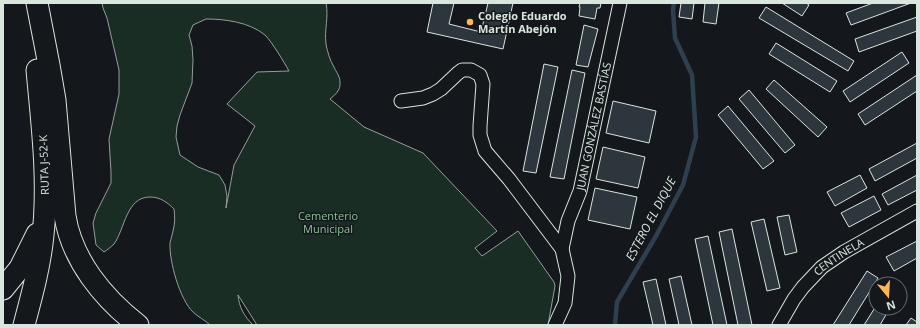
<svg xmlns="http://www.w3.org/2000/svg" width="920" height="328" font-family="'Open Sans',sans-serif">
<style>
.green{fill:#1a2d24;stroke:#939e99;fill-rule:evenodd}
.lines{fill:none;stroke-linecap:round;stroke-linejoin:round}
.stream{stroke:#2f3f4d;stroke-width:4.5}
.building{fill:#2c363c;stroke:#d8e6dc}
.minor-casing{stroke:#d8e6dc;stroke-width:15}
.primary-casing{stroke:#d8e6dc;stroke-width:23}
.minor{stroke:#14181c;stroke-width:13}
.primary{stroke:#14181c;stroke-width:21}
.poi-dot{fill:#ffb74d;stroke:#14181c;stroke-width:1.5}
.labels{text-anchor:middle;stroke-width:3;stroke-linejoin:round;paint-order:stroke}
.poi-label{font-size:11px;font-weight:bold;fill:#d8e6dc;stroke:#14181c;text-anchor:start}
.street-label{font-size:11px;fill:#d8e6dc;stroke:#14181c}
.park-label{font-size:11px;fill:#8ac095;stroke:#14181c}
.water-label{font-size:12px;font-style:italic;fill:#d8e6dc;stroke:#14181c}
</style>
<rect width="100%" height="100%" fill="#14181c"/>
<path class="green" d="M102 3H326C329 17 324 30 326 44 327 50 330 61 334 67 336 72 340 76 340 82 341 90 335 95 330 99L364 127 423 153 497 231 475 248 482 256 518 231 554 282 555 286 548 325H257L238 295C239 307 244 316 253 325H210C205 320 198 317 193 312 180 300 169 261 170 243 171 239 172 235 173 231 175 224 175 217 174 209 167 202 160 197 150 197 126 197 125 229 114 244 111 247 107 250 104 252L96 245 93 223 96 213 111 183V172L109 139 119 94V70L107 18 103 8ZM206 19C225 19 249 22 265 35 272 42 284 62 289 71L257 72 227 104 255 126 234 165 226 208 227 196 225 185 219 175 198 167 180 155 176 137 177 126 180 115 192 83 193 60 192 46 189 35 193 25Z"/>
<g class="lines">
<polyline class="stream" points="615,325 617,302 656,236 683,185 696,137 692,75 675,38 673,10 674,3"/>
</g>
<g class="building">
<polygon points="433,3 454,3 449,24 481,32 488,3 513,3 503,49 427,32"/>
<polygon points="580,3 601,3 600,8 597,8 595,19 579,16 580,7 579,7"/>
<polygon points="681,3 694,3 692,19 679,17"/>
<polygon points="705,3 719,3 716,24 703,22"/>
<polygon points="782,3 806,3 809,5 802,16"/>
<polygon points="873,3 911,3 851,25 846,13"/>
<polygon points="766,7 854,61 848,71 759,18"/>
<polygon points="917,17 917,31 859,52 855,39"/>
<polygon points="584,25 598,29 588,67 576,65"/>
<polygon points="776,43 837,81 830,92 769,54"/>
<polygon points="902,52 909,63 850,102 843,91"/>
<polygon points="544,64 558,67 536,173 523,171"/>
<polygon points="572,70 585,73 564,179 550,177"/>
<polygon points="917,75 917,91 865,125 858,114"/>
<polygon points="774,80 827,127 818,137 766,89"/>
<polygon points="749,90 795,145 785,153 739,99"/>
<polygon points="613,101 656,111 649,143 606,133"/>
<polygon points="728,106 774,161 763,169 718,115"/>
<polygon points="917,143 917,158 875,181 869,169"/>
<polygon points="603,147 645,157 638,188 596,179"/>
<polygon points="860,175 867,188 835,206 827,192"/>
<polygon points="917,175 917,190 888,205 882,194"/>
<polygon points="595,188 637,197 630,229 588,220"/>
<polygon points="874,196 881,210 849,227 841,213"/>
<polygon points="789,215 797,252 785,255 777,217"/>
<polygon points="764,219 780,288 767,291 751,222"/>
<polygon points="732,229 752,325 738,325 719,232"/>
<polygon points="708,236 727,325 713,325 695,239"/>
<polygon points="917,241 917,258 894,271 886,257"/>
<polygon points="867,271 878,278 849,325 833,325"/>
<polygon points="681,276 692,325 679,325 669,279"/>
<polygon points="656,279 666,325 653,325 643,282"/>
<polygon points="876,306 876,308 890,308 880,325 864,325"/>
<polygon points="911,318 917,322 917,325 906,325"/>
</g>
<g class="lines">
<g class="minor-casing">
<g id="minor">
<polyline points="401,101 423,98 433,94 441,89 458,73 462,70 471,70 480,75 483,84 480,126 480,135 485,151 509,179 562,249 568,276 565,303 555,325"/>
<path id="s1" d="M562 249 568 221 580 191 620 3"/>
<path id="s2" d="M779 325 794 299 803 287 822 267 844 252 917 211"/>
</g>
</g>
<g class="primary-casing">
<g id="primary">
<path d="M37 3 49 65 55 100 65 216C72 260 103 298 138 325"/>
<polyline points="3,289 20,268 37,234"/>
<path d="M24 325C32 295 40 266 43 235 49 180 42 125 37 70"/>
</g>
</g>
<use href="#minor" class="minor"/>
<use href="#primary" class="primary"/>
</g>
<circle class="poi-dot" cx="470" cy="22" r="4"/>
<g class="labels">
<g class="poi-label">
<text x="478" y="20">Colegio Eduardo<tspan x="478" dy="13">Martín Abejón</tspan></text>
</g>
<g class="street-label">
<text dy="4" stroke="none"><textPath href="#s1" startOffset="127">JUAN GONZÁLEZ BASTÍAS</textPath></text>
<text transform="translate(44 165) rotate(-92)" y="4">RUTA J-52-K</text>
<text dy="4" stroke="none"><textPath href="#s2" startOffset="92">CENTINELA</textPath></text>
</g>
<g class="park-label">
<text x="328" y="220">Cementerio<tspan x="328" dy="13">Municipal</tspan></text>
</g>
<g class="water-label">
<text transform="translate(651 219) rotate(-62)" y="4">ESTERO EL DIQUE</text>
</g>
</g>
<rect width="920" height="328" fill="none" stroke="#d8e6dc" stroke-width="8"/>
<g transform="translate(888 296) rotate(162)"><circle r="19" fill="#14181c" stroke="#626a69"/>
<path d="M0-3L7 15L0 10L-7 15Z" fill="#ffb74d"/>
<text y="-6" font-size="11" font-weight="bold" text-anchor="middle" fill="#d8e6dc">N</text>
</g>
</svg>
